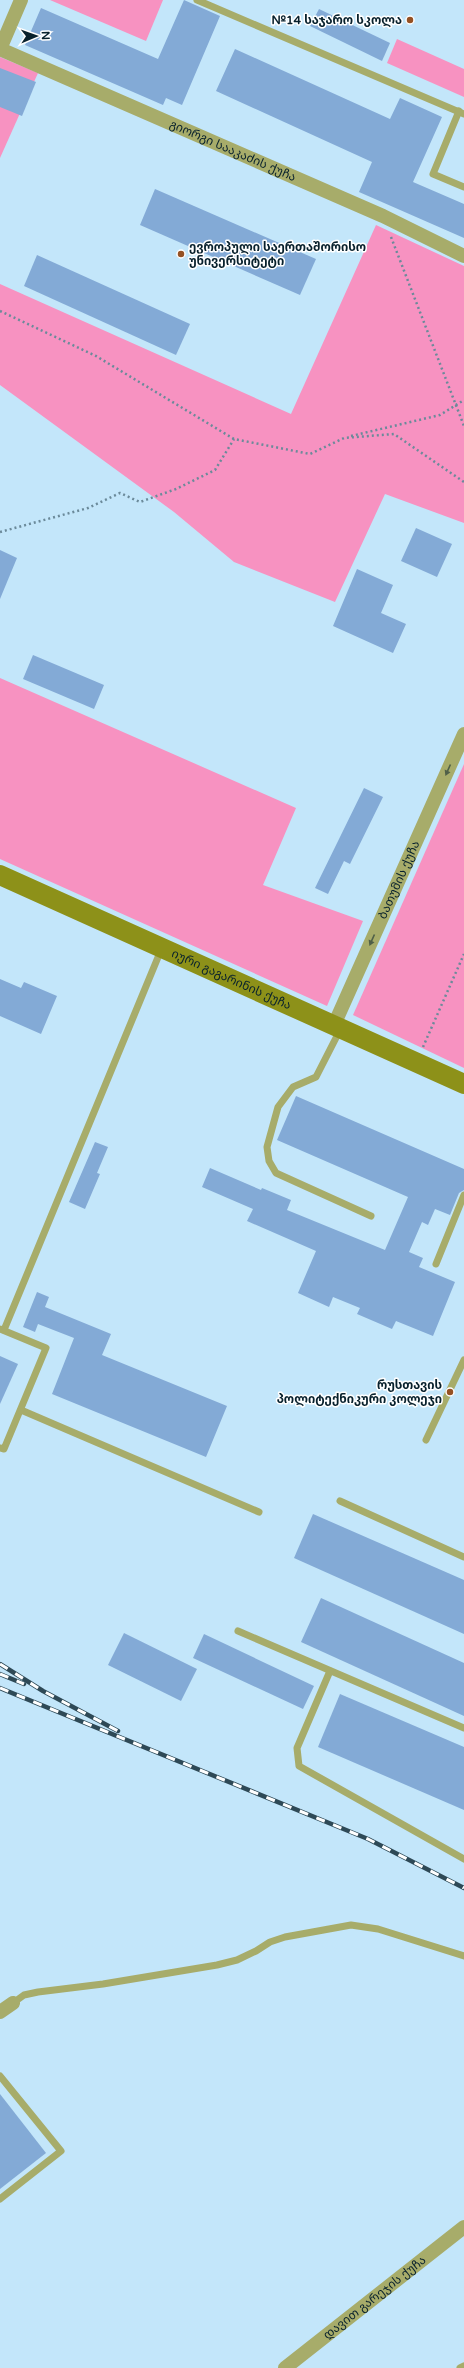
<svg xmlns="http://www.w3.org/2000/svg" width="464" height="2368" font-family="'Varela Round','Noto Sans Georgian',sans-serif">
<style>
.green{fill:#f792c1}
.building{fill:#83aad6}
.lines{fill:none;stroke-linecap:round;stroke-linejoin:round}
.path{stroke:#6b8a9a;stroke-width:2.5;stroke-dasharray:2 3;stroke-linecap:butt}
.lane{stroke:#a7ac6a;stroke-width:7}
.street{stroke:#a7ac6a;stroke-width:14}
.secondary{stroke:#8d9119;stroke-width:20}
.rail-casing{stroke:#2e4956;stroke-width:4.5}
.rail{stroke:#fff;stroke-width:3;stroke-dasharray:9;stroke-linecap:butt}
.oneway{fill:#506048}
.poi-dot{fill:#955123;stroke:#fff;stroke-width:1.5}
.labels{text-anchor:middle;stroke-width:3;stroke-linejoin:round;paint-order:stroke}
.poi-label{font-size:12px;font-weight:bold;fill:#08212d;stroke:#fff;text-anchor:end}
.street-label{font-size:12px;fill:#08212d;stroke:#fff}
</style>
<rect width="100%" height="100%" fill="#c3e6fa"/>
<g class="green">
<polygon points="50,0 163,0 146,41"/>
<polygon points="397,39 464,69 464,97 387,63"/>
<polygon points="0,57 38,73 0,158"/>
<polygon points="376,225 464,266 464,523 385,494 335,602 234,562 174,512 0,385 0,284 291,414"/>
<polygon points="0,678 296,808 263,885 363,921 327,1006 0,859"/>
<polygon points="464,764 464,1068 353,1015"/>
</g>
<g class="building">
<polygon points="184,0 220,16 182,105 166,98 163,105 25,45 41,8 158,59"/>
<polygon points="319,9 390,43 382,61 310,26"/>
<polygon points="235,49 390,119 400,98 442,117 413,182 464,204 464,238 359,192 372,162 216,91"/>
<polygon points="0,68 36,82 22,116 0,107"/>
<polygon points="155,189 316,259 300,295 140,225"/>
<polygon points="37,255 190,324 176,355 24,286"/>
<polygon points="416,528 452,544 437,577 401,561"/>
<polygon points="0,550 17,558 0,599"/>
<polygon points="357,569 393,585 381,613 406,624 393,653 333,626"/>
<polygon points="33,655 104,685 94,709 23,679"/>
<polygon points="364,788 383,797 350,864 344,861 328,894 315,888"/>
<polygon points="0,979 21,988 24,982 57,996 41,1034 0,1016"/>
<polygon points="296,1096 464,1169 464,1190 459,1193 450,1215 435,1209 428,1225 422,1222 409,1252 423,1258 419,1267 455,1282 433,1336 396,1321 392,1329 357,1314 360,1308 333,1297 329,1307 298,1293 316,1251 247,1221 253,1209 202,1187 210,1168 261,1190 262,1188 291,1200 287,1210 385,1250 408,1197 277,1140"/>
<polygon points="95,1142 108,1147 97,1173 100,1174 85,1209 69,1202"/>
<polygon points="37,1292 49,1297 45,1307 111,1334 102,1355 227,1406 206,1457 52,1394 74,1338 38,1324 35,1332 23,1327"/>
<polygon points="0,1356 18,1364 0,1404"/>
<polygon points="313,1514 464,1580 464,1634 294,1558"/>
<polygon points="321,1598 464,1663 464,1716 301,1642"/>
<polygon points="124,1633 197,1669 181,1701 108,1665"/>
<polygon points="204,1634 314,1686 303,1709 193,1658"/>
<polygon points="340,1694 464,1747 464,1810 318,1747"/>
<polygon points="0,2094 46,2153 0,2189"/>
</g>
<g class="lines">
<g class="path">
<polyline points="391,237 464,426"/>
<polyline points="0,311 96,356 234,439 310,454 344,438 394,434 464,482"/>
<polyline points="351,436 440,415 464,400"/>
<polyline points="0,532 88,508 120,493 140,502 176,489 215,470 234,439"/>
<polyline points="423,1047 464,954"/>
</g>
<g class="lane">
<polyline points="197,0 464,114"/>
<polyline points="459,111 433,174 464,187"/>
<polyline points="340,1030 316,1077 293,1087 278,1107 267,1147 269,1161 276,1173 371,1216"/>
<polyline points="436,1264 464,1195"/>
<polyline points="4,1330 161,950"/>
<polyline points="21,1410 259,1512"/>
<polyline points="426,1440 464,1360"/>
<polyline points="0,1448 4,1449 46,1348 0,1329"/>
<polyline points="340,1501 464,1557"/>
<polyline points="238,1631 464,1728"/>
<polyline points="330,1671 297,1748 299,1766 464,1859"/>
<polyline points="13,2003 24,1995 38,1992 103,1984 217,1965 237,1960 256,1951 270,1942 285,1937 351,1925 378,1929 464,1956"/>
<polyline points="0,2076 61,2151 0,2199"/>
<polyline points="460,2368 464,2366"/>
</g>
<g class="street">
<path id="s1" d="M0 49 383 216 464 256"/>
<polyline points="0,49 21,0"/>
<path id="s2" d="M334 1025 464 734"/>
<polyline points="0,2012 13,2003"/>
<path id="s3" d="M285 2368 464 2227"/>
</g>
<path class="secondary" id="s4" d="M0 875 464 1084"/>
<g class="rail-casing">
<g id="rail">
<polyline points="0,1664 43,1691 118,1731"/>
<polyline points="0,1674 24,1684"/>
<polyline points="0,1688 368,1839 464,1888"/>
</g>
</g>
<use href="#rail" class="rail"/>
</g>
<defs><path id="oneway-solid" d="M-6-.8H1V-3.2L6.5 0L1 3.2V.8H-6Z"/></defs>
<g class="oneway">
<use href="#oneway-solid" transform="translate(448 770) rotate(114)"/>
<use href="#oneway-solid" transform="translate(372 940) rotate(114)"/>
</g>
<g class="poi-dot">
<circle cx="410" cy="20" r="4"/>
<circle cx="181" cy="254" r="4"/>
<circle cx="450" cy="1392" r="4"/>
</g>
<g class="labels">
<g class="poi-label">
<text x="402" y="24">№14 საჯარო სკოლა</text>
<text x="189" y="251" text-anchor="start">ევროპული საერთაშორისო<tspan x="189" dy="14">უნივერსიტეტი</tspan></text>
<text x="442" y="1389">რუსთავის<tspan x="442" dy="14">პოლიტექნიკური კოლეჯი</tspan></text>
</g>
<g class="street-label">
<text dy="4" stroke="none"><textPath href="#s1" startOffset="254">გიორგი სააკაძის ქუჩა</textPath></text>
<text dy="4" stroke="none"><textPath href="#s2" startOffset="159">ბათუმის ქუჩა</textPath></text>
<text dy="4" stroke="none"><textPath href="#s4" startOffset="254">იური გაგარინის ქუჩა</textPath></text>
<text dy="4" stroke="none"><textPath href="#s3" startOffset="114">დავით გარეჯის ქუჩა</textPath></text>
</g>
</g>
<g transform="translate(36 36) rotate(88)" stroke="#ffffff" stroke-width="3" paint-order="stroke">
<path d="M0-3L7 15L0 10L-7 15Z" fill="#08212d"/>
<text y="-6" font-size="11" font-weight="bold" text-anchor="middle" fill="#08212d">N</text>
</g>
</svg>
